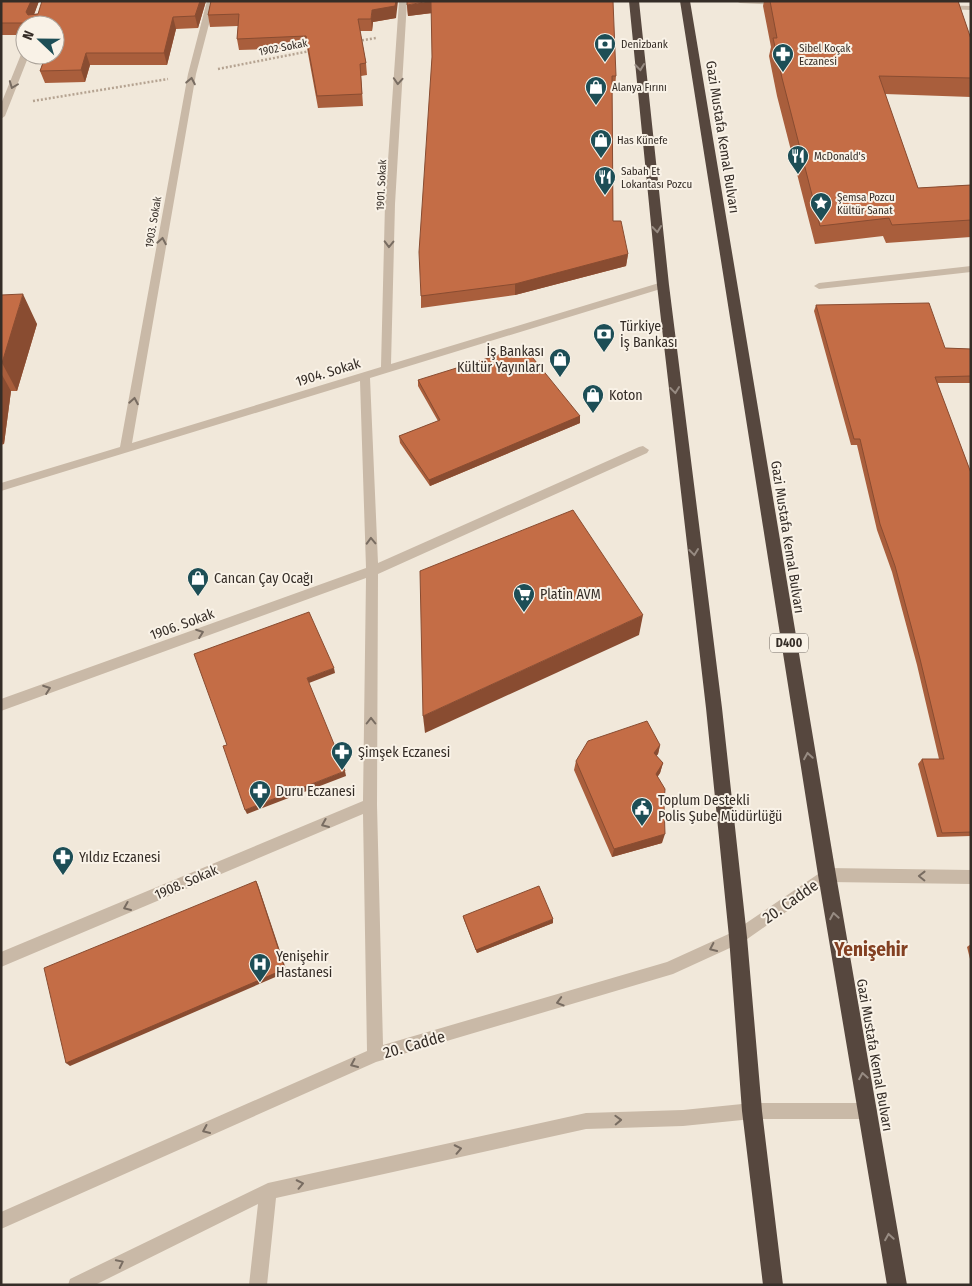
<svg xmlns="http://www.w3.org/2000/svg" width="972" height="1286" font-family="'Fira Sans Condensed',sans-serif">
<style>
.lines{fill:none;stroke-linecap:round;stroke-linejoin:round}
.path{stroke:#b5a391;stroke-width:2.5;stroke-dasharray:2 2;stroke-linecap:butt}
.minor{fill:#c9b9a7;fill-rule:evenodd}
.highway{fill:#56473e;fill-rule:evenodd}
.wall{fill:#a95e3c}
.shaded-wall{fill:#894c31}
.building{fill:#c46d46;stroke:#894c31}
.oneway{stroke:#978b82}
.oneway2{stroke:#786c61}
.labels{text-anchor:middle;stroke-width:4;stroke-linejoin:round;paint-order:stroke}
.far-poi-label{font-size:11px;fill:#352d27;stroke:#f9f2e7;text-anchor:start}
.far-street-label{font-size:11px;fill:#352d27;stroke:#f9f2e7}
.shield{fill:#f9f2e7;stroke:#706861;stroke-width:1}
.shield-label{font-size:12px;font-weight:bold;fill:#352d27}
.street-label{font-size:14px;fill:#352d27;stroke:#f9f2e7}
.poi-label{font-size:14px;fill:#352d27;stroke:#f9f2e7;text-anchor:start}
.near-street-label{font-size:16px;fill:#352d27;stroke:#f9f2e7}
.district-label{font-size:19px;font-weight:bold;fill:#834022;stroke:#f9f2e7}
</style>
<rect width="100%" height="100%" fill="#f1e8da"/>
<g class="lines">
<g class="path">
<polyline points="358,41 376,38"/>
<polyline points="218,69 310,51"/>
<polyline points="33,101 168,79"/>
</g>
<g class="minor">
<polygon points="207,1 215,1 196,74 132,443 381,367 385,204 399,1 407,1 395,204 391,364 659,283 663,282 668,285 667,287 370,378 378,563 639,447 643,446 649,450 647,453 378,574 377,805 383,1045 667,962 733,932 827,868 971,870 971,884 829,882 743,942 673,974 376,1062 1,1229 1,1212 367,1051 363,814 1,967 1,952 363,801 366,578 1,711 1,699 366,568 360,381 1,491 1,483 120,447 188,74"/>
<polygon points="736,1 783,1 785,3 781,5 740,3"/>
<polygon points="940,5 971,6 971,10 943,9 940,9"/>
<polygon points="22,52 25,52 25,55 29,55 5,116 1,119 1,104"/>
<polygon points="971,266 971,272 819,289 814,286 819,283"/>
<polygon points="752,1103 869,1103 875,1105 877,1111 875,1117 869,1119 752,1119 683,1126 586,1129 276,1198 267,1285 249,1285 258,1204 95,1285 68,1285 70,1279 268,1183 586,1113 683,1110"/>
</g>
<g class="highway">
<polygon points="629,1 639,1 669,285 722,708 747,937 762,1111 783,1285 763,1285 742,1111 729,937 706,708 657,285"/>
<polygon points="680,1 690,1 836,875 907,1285 887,1285 818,875"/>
</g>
</g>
<g class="wall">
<polygon points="1,1 39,1 34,14 206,1 198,28 176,29 167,65 90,65 85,82 45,83 40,71 55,25 25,25 25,35 1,35"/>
<polygon points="211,1 396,18 373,22 372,31 360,31 366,63 367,75 361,76 363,106 318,108 307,48 239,50 237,39 238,26 210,27 208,15"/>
<polygon points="764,1 958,1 971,39 971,97 885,94 918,188 971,185 971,237 886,243 883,236 815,244 777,96 769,56 771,47 763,6"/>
<polygon points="407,5 616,76 615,88 612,88 613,221 628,254 626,266 515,295 421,308 421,296 432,57 432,13 408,16"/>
<polygon points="1,295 37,324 17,391 11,391 4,444 1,445"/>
<polygon points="816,305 945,348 971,349 971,383 937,383 971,473 971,836 937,837 918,764 922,759 939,759 917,665 892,572 877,530 857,445 851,445 814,311"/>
<polygon points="418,380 580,416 580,423 430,486 400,443 399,436 438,421 418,386"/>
<polygon points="660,745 658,754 656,756 663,763 660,773 657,777 664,804 662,843 612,857 574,770 576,761"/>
<polygon points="463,916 553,923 477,953 464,920"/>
<polygon points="971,944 971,963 967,947"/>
</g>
<g class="shaded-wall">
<polygon points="31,1 39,1 31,23 26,12"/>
<polygon points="200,1 206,1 198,28 195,16"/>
<polygon points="396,1 398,1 396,18 373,22 372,31 371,19 372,10"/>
<polygon points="431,1 432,13 408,16 407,5"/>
<polygon points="173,17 176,29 167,65 164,53"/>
<polygon points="86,53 90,65 85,82 81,70"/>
<polygon points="628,254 626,266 515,295 515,284"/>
<polygon points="23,294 37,324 17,391 2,363"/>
<polygon points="1,373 11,391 4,444 1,440"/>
<polygon points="580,416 580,423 430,486 429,480"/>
<polygon points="643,615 639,635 425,733 423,716"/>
<polygon points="334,668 335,673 309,683 307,678"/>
<polygon points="660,745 658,754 651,762 654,753"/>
<polygon points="663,763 660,773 653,784 656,774"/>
<polygon points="345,771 346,776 247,814 245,810"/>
<polygon points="665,834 662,843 612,857 614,849"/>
<polygon points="256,881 258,885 287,972 70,1066 66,1063"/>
<polygon points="553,919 553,923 477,953 476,950"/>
</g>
<g class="building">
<polygon points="1,1 31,1 26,12 28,15 38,14 42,1 200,1 195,16 173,17 164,53 86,53 81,70 40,71 46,55 55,55 55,26 56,23 1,23"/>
<polygon points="211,1 396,1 395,6 372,10 371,19 358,19 366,63 360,64 362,94 317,96 306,36 237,39 239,14 208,15"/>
<polygon points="407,1 430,1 407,5"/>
<polygon points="431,1 613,1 616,76 612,76 613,221 621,221 628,254 515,284 421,296 419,252 432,57"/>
<polygon points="770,1 958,1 971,39 971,78 879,76 918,188 971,185 971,220 892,225 889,218 820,226 782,78 773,38 777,38"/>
<polygon points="23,294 2,363 1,363 1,295"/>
<polygon points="929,303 945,348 971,349 971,376 935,377 971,473 971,832 942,833 922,759 944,759 920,659 895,566 880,524 860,439 854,439 816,305"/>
<polygon points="524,347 580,416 429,480 399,436 440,420 418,380"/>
<polygon points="573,510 643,615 423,716 420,571"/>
<polygon points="309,612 334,668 307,678 345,771 245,810 223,746 227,745 194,654"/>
<polygon points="647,721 660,745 654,753 663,763 656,774 665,789 664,804 665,834 614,849 576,761 588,741"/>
<polygon points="256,881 285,969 66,1063 44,968"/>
<polygon points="539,886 553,919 476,950 463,916"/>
</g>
<defs><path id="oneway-chevron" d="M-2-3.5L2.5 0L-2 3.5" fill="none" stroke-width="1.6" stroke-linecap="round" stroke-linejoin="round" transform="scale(1.25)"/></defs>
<g class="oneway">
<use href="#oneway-chevron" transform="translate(640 67) rotate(84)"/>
<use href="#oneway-chevron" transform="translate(657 229) rotate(84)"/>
<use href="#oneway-chevron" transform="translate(675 390) rotate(83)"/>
<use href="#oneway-chevron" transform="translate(694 552) rotate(83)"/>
<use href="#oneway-chevron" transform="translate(808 756) rotate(-99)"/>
<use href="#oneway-chevron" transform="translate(834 916) rotate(-100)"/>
<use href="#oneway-chevron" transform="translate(863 1076) rotate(-100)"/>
<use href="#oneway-chevron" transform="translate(889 1237) rotate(-99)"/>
</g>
<g class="oneway2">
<use href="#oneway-chevron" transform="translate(191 81) rotate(-79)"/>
<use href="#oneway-chevron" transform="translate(398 81) rotate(94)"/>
<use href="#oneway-chevron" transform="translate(13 85) rotate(111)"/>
<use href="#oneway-chevron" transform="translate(162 241) rotate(-80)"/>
<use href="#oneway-chevron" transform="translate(389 244) rotate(91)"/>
<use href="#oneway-chevron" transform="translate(134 401) rotate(-80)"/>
<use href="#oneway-chevron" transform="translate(371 541) rotate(-92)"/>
<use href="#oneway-chevron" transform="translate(200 633) rotate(-20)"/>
<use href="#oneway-chevron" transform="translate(47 689) rotate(-20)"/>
<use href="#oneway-chevron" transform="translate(371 721) rotate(-90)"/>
<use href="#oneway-chevron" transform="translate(325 824) rotate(157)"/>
<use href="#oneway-chevron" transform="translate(922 876) rotate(-179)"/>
<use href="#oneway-chevron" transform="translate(127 907) rotate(157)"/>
<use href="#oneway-chevron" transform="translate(713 948) rotate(155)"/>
<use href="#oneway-chevron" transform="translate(560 1002) rotate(164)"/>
<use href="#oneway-chevron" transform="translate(354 1064) rotate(156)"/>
<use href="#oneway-chevron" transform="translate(618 1120) rotate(-2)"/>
<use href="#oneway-chevron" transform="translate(206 1130) rotate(156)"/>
<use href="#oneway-chevron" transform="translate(458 1149) rotate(-12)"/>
<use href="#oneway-chevron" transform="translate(300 1184) rotate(-12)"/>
<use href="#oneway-chevron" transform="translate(120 1263) rotate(-26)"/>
</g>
<defs>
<g id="bank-pin" transform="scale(1.125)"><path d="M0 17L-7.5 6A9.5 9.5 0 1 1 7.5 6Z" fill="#1d4e56" stroke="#f9f2e7"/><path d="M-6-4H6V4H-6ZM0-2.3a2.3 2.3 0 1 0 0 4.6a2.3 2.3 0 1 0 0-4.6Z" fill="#fff"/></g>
<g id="pharmacy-pin" transform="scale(1.125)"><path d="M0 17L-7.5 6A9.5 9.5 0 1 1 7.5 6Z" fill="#1d4e56" stroke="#f9f2e7"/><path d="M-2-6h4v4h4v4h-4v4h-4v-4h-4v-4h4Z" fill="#fff"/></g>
<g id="shop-pin" transform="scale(1.125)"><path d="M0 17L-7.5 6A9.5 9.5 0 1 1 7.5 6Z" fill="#1d4e56" stroke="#f9f2e7"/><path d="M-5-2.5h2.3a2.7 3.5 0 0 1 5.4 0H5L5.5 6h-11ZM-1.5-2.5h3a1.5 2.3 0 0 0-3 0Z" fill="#fff"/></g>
<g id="restaurant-pin" transform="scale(1.125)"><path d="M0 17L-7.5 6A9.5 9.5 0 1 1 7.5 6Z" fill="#1d4e56" stroke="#f9f2e7"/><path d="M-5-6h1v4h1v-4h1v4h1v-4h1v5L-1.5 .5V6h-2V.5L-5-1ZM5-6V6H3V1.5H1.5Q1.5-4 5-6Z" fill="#fff"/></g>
<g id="sight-pin" transform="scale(1.125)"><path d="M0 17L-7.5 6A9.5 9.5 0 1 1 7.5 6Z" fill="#1d4e56" stroke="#f9f2e7"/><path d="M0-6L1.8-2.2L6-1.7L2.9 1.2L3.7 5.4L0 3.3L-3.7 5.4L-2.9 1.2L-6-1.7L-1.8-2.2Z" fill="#fff"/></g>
<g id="supermarket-pin" transform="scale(1.125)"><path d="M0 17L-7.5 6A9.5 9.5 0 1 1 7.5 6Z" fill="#1d4e56" stroke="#f9f2e7"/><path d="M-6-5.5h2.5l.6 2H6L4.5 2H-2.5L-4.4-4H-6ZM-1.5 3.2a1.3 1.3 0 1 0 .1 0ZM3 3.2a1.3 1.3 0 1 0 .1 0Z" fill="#fff"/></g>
<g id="civic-pin" transform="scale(1.125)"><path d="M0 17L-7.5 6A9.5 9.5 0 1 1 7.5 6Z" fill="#1d4e56" stroke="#f9f2e7"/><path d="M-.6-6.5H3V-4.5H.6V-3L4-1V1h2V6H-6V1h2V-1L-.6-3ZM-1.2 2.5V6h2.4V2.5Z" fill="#fff"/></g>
<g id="hospital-pin" transform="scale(1.125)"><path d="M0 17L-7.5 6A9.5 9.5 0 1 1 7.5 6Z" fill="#1d4e56" stroke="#f9f2e7"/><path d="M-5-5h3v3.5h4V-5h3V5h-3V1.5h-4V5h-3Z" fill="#fff"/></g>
</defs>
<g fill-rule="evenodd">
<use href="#bank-pin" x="605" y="44"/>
<use href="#pharmacy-pin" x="783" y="54"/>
<use href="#shop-pin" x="596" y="87"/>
<use href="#shop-pin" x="601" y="140"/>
<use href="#restaurant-pin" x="798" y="156"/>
<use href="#restaurant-pin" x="605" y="177"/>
<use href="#sight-pin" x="821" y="203"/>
<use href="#bank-pin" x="604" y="334"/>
<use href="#shop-pin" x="560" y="359"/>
<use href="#shop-pin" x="593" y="395"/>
<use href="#shop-pin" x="198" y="578"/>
<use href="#supermarket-pin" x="524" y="594"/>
<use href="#pharmacy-pin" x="342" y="752"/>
<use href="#pharmacy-pin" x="260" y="791"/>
<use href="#civic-pin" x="642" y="808"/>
<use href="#pharmacy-pin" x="63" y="857"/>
<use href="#hospital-pin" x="260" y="964"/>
</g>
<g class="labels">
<g class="far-poi-label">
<text x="621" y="48">Denizbank</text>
<text x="799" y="52">Sibel Koçak<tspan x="799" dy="13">Eczanesi</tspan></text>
<text x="612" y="91">Alanya Fırını</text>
<text x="617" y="144">Has Künefe</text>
<text x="814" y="160">McDonald's</text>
<text x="621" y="175">Sabah Et<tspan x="621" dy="13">Lokantası Pozcu</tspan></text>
<text x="837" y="201">Şemsa Pozcu<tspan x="837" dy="13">Kültür Sanat</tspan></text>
</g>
<g class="far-street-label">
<text transform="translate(283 47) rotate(-11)" y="4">1902 Sokak</text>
<text transform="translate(381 185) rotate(-87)" y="4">1901. Sokak</text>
<text transform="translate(153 222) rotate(-80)" y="4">1903. Sokak</text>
</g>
<rect class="shield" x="770" y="633.5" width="38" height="19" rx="4"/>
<g class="shield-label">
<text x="789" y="647">D400</text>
</g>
<g class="street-label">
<text transform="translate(723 137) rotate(81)" y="5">Gazi Mustafa Kemal Bulvarı</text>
<text transform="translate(328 372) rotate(-17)" y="5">1904. Sokak</text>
<text transform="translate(788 537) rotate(81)" y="5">Gazi Mustafa Kemal Bulvarı</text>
<text transform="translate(182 624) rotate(-20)" y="5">1906. Sokak</text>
<text transform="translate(186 882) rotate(-23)" y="5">1908. Sokak</text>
<text transform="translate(875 1055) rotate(80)" y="5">Gazi Mustafa Kemal Bulvarı</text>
</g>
<g class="poi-label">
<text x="620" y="331">Türkiye<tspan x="620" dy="16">İş Bankası</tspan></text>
<text x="544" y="356" text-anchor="end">İş Bankası<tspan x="544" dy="16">Kültür Yayınları</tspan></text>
<text x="609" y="400">Koton</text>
<text x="214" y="583">Cancan Çay Ocağı</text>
<text x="540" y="599">Platin AVM</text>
<text x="358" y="757">Şimşek Eczanesi</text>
<text x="276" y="796">Duru Eczanesi</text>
<text x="658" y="805">Toplum Destekli<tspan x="658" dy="16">Polis Şube Müdürlüğü</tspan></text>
<text x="79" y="862">Yıldız Eczanesi</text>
<text x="276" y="961">Yenişehir<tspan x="276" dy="16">Hastanesi</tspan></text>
</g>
<g class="near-street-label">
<text transform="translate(790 901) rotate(-35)" y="6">20. Cadde</text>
<text transform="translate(414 1044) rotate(-16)" y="6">20. Cadde</text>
</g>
<g class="district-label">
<text x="871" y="956">Yenişehir</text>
</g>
</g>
<rect width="972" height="1286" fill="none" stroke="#352d27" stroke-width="5"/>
<g transform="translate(40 40) rotate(292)"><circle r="24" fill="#f9f2e7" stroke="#aba39a"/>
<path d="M0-4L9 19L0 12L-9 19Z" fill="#1d4e56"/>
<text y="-8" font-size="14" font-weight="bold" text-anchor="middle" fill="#352d27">N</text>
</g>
</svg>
